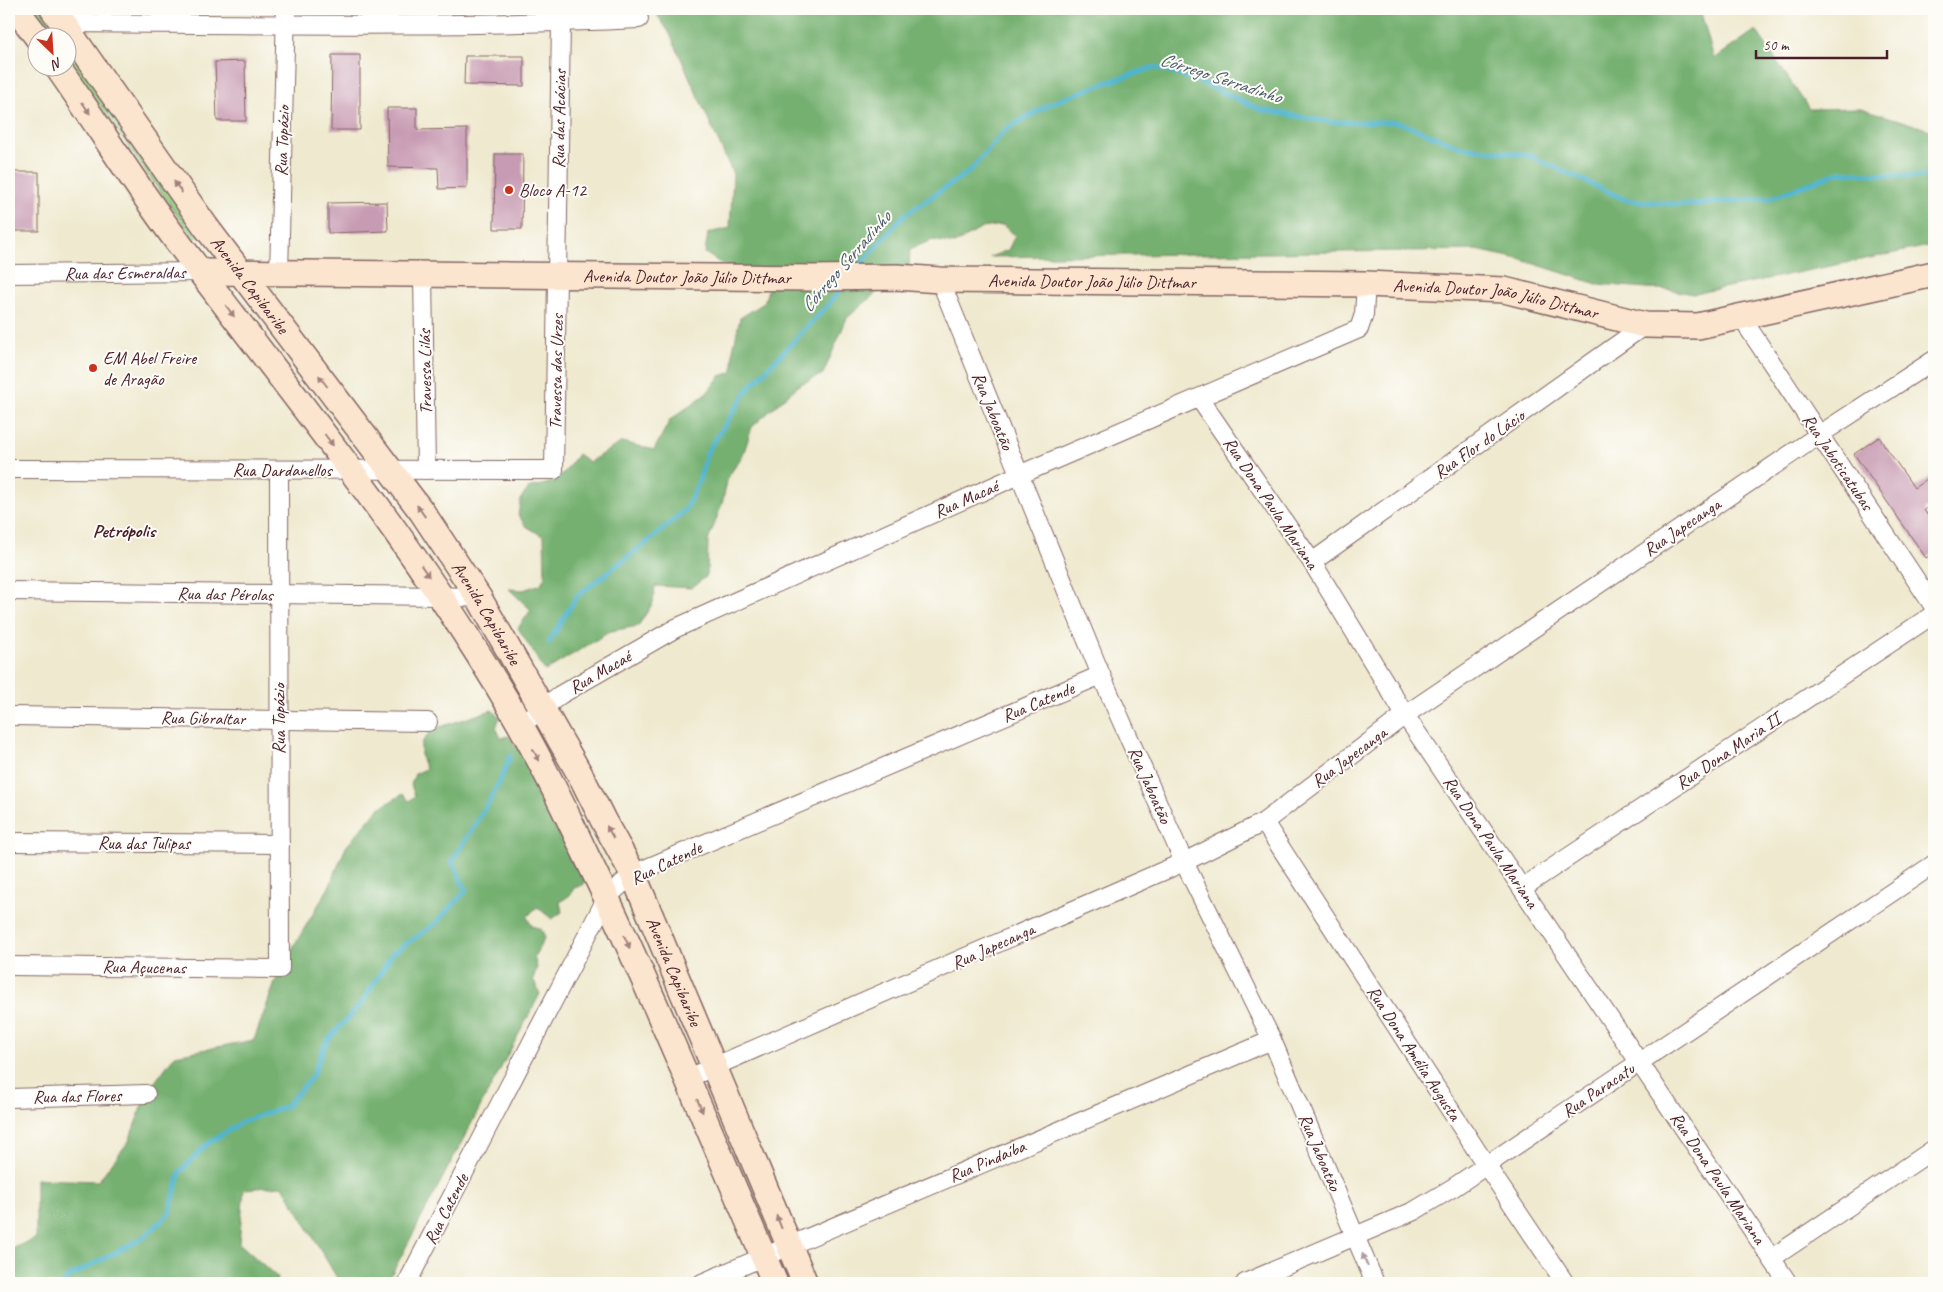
<svg xmlns="http://www.w3.org/2000/svg" width="1943" height="1292" font-family="Caveat,sans-serif">
<style>
.green{fill:#90cd82;stroke:#6d7656}
.forest{fill:#74b070;stroke:#5f684e}
.lines{fill:none;stroke-linecap:round;stroke-linejoin:round}
.stream{stroke:#4fb4ce;stroke-width:5}
.building{fill:#c89bb4}
.street-casing{stroke:#846664;stroke-width:20}
.secondary-casing{stroke:#846664;stroke-width:28}
.street{stroke:#fff;stroke-width:18}
.secondary{stroke:#fce5cf;stroke-width:25}
.oneway{fill:#a3827d}
.oneway2{fill:#ae9aa0}
.poi-dot{fill:#c8321e;stroke:#fdfcf7;stroke-width:2}
.labels{text-anchor:middle;stroke-width:4;stroke-linejoin:round;paint-order:stroke}
.street-label{font-size:18px;fill:#4a1f2b;stroke:#fdfcf7}
.poi-label{font-size:18px;fill:#4a1f2b;stroke:#fdfcf7;text-anchor:start}
.water-label{font-size:19px;font-style:italic;fill:#4c5b6c;stroke:#fdfcf7}
.neighbourhood-label{font-size:19px;font-weight:bold;fill:#4a1f2b;stroke:#fdfcf7}
</style>
<rect width="100%" height="100%" fill="#fdfcf7"/>
<filter id="ink" filterUnits="userSpaceOnUse"><feTurbulence type="fractalNoise" baseFrequency=".02" numOctaves="2"/><feDisplacementMap in="SourceGraphic" scale="10" xChannelSelector="R" yChannelSelector="G"/><feConvolveMatrix kernelMatrix="1 2 1 2 8 2 1 2 1" color-interpolation-filters="sRGB"/></filter>
<filter id="wash" filterUnits="userSpaceOnUse"><feTurbulence type="fractalNoise" baseFrequency=".0096" numOctaves="4" result="noise"/><feDisplacementMap in="SourceGraphic" scale="20" xChannelSelector="R" yChannelSelector="G"/><feGaussianBlur stdDeviation="1.12" result="paint"/><feColorMatrix in="noise" values="0 0 0 0 0 0 0 0 0 0 0 0 0 0 0 0 0 1.4 0 .05"/><feComposite in="paint" operator="in"/></filter>
<g filter="url(#wash)">
<rect width="100%" height="100%" fill="#efe9cf"/>
<g class="green">
<polygon points="29,9 44,9 65,37 51,37"/>
<polygon points="68,41 205,233 194,239 68,61"/>
</g>
<g class="forest">
<path d="M653 9H1700L1714 59 1756 30 1809 109 1861 108 1930 130 1934 127V245L1693 294 1671 290 1597 284 1519 259 1476 250 990 257 1008 250 1015 236 1003 225 982 228 954 244 933 240 910 249 909 269 889 288 877 292 847 318 823 374 799 385 752 427 743 455 728 477 722 504 708 541 707 576 691 588 655 586 653 603 638 626 611 631 545 671 518 628 531 610 509 589 523 590 541 584 545 576 544 537 526 526 518 515 521 498 530 487C560 483 561 477 578 454L589 462 622 442 654 450 670 420 707 393 720 376 733 372V350L740 318 764 303 772 277 725 266 705 253 708 233 730 228 733 174 669 32Z"/>
<polygon points="492,710 500,717 496,728 501,738 509,736 518,748 581,865 585,877 583,885 574,888 570,895 560,902 562,912 552,919 537,907 527,917 532,926 541,929 545,937 534,957 537,967 533,979 540,994 387,1283 340,1283 283,1186 244,1189 239,1243 278,1278 276,1283 9,1283 9,1250 36,1238 36,1179 98,1181 129,1141 146,1094 175,1055 254,1040 280,969 329,887 346,847 378,809 403,794 409,801 415,796 411,785 415,774 426,769 421,757 421,744 431,730"/>
</g>
<g class="lines">
<g class="stream">
<polyline points="856,270 903,216 970,171 1005,130 1050,104 1099,85 1155,67 1203,83 1261,110 1331,122 1398,122 1461,147 1528,155 1626,200 1687,205 1771,198 1839,172 1919,177 1934,174"/>
<polyline points="549,642 577,596 655,536 685,510 699,481 707,452 749,388 830,303 843,286"/>
<path d="M63 1283 67 1278 143 1238 169 1214 180 1172 206 1145 242 1122 286 1106 312 1077 326 1042 361 1004 393 953 434 925 466 891 452 861C473 827 497 794 510 756"/>
</g>
</g>
<g id="blocks">
<g class="building">
<polygon points="332,55 360,55 360,130 331,130"/>
<polygon points="465,56 524,56 524,86 464,85"/>
<polygon points="245,61 246,121 217,121 215,62"/>
<polygon points="387,108 417,108 417,130 467,129 467,188 439,189 438,168 388,167"/>
<polygon points="495,154 523,154 522,229 494,229"/>
<polygon points="9,172 39,172 39,231 11,231"/>
<polygon points="387,202 388,231 328,233 328,203"/>
<polygon points="1879,437 1914,488 1934,474 1934,504 1924,510 1934,525 1934,553 1926,558 1854,454"/>
</g>
</g>
</g>
<g filter="url(#ink)">
<use href="#blocks" fill-opacity="0" stroke="#846664" stroke-width="1"/>
<g class="lines">
<g class="street-casing">
<g id="street">
<path d="M63 23C255 24 447 28 639 19"/>
<polyline points="279,273 286,9"/>
<path id="s1" d="M9 274 201 272"/>
<polyline points="423,274 426,470"/>
<polyline points="940,280 1101,675 1184,862 1272,1040 1375,1283"/>
<polyline points="1741,317 1934,607"/>
<polyline points="1199,398 1312,562 1405,715 1788,1283"/>
<polyline points="9,469 554,470 561,22"/>
<polyline points="1312,562 1645,325"/>
<polyline points="9,591 442,596 479,598"/>
<polyline points="9,716 428,722"/>
<polyline points="521,725 560,695 676,628 1019,475 1359,329 1364,314 1366,284"/>
<polyline points="1264,822 1486,1165 1565,1283"/>
<polyline points="9,842 280,844"/>
<polyline points="1522,888 1934,614"/>
<polyline points="9,966 280,969 279,470"/>
<polyline points="688,1078 1184,862 1264,822 1405,715 1819,435 1934,360"/>
<polyline points="9,1098 146,1094"/>
<polyline points="1772,1258 1934,1149"/>
<polyline points="407,1283 607,897 633,874 1101,675"/>
<polyline points="702,1283 1272,1040"/>
<polyline points="1245,1283 1414,1211 1454,1187 1934,864"/>
</g>
</g>
<g class="secondary-casing">
<g id="secondary">
<polyline points="16,9 38,38"/>
<path id="s2" d="M53 9 206 227 422 512 479 598 582 778 603 820 633 874 805 1283"/>
<path d="M58 68C100 128 139 191 183 249 300 405 425 556 521 726 544 767 565 810 585 853 654 994 712 1139 775 1283"/>
<path id="s3" d="M201 272 813 278 897 277 940 280 1366 284 1504 290 1645 325 1698 326 1934 274"/>
</g>
</g>
<use href="#street" class="street"/>
<use href="#secondary" class="secondary"/>
</g>
<defs><path id="oneway-solid" d="M-6-.8H1V-3.2L6.5 0L1 3.2V.8H-6Z" transform="scale(1.25)"/></defs>
<g class="oneway">
<use href="#oneway-solid" transform="translate(86 108) rotate(56)"/>
<use href="#oneway-solid" transform="translate(178 187) rotate(-125)"/>
<use href="#oneway-solid" transform="translate(230 311) rotate(53)"/>
<use href="#oneway-solid" transform="translate(323 381) rotate(-127)"/>
<use href="#oneway-solid" transform="translate(329 440) rotate(53)"/>
<use href="#oneway-solid" transform="translate(421 511) rotate(-125)"/>
<use href="#oneway-solid" transform="translate(425 571) rotate(55)"/>
<use href="#oneway-solid" transform="translate(536 755) rotate(62)"/>
<use href="#oneway-solid" transform="translate(610 832) rotate(-119)"/>
<use href="#oneway-solid" transform="translate(627 942) rotate(66)"/>
<use href="#oneway-solid" transform="translate(700 1106) rotate(67)"/>
<use href="#oneway-solid" transform="translate(779 1222) rotate(-112)"/>
</g>
<use class="oneway2" href="#oneway-solid" transform="translate(1365 1260) rotate(-113)"/>
</g>
<g class="poi-dot">
<circle cx="509" cy="190" r="5"/>
<circle cx="93" cy="368" r="5"/>
</g>
<g class="labels">
<g class="street-label">
<text transform="translate(559 119) rotate(-89)" y="6">Rua das Acácias</text>
<text transform="translate(282 141) rotate(-88)" y="6">Rua Topázio</text>
<text dy="6" stroke="none"><textPath href="#s1" startOffset="116">Rua das Esmeraldas</textPath></text>
<text dy="6" stroke="none"><textPath href="#s3" startOffset="486">Avenida Doutor João Júlio Dittmar</textPath></text>
<text dy="6" stroke="none"><textPath href="#s3" startOffset="891">Avenida Doutor João Júlio Dittmar</textPath></text>
<text dy="6" stroke="none"><textPath href="#s2" startOffset="339">Avenida Capibaribe</textPath></text>
<text dy="6" stroke="none"><textPath href="#s3" startOffset="1296">Avenida Doutor João Júlio Dittmar</textPath></text>
<text transform="translate(425 372) rotate(-91)" y="6">Travessa Lilás</text>
<text transform="translate(556 372) rotate(-89)" y="6">Travessa das Urzes</text>
<text transform="translate(993 411) rotate(68)" y="6">Rua Jaboatão</text>
<text transform="translate(1479 444) rotate(-35)" y="6">Rua Flor do Lácio</text>
<text transform="translate(1838 462) rotate(56)" y="6">Rua Jaboticatubas</text>
<text x="282" y="476">Rua Dardanellos</text>
<text transform="translate(966 499) rotate(-24)" y="6">Rua Macaé</text>
<text transform="translate(1271 503) rotate(56)" y="6">Rua Dona Paula Mariana</text>
<text transform="translate(1682 527) rotate(-34)" y="6">Rua Japecanga</text>
<text transform="translate(225 594) rotate(1)" y="6">Rua das Pérolas</text>
<text dy="6" stroke="none"><textPath href="#s2" startOffset="744">Avenida Capibaribe</textPath></text>
<text transform="translate(600 672) rotate(-30)" y="6">Rua Macaé</text>
<text transform="translate(1038 702) rotate(-23)" y="6">Rua Catende</text>
<text transform="translate(203 718) rotate(1)" y="6">Rua Gibraltar</text>
<text transform="translate(279 719) rotate(-90)" y="6">Rua Topázio</text>
<text transform="translate(1728 751) rotate(-34)" y="6">Rua Dona Maria II</text>
<text transform="translate(1349 757) rotate(-37)" y="6">Rua Japecanga</text>
<text transform="translate(1150 785) rotate(66)" y="6">Rua Jaboatão</text>
<text transform="translate(1491 842) rotate(56)" y="6">Rua Dona Paula Mariana</text>
<text x="144" y="849">Rua das Tulipas</text>
<text transform="translate(666 863) rotate(-26)" y="6">Rua Catende</text>
<text transform="translate(993 946) rotate(-24)" y="6">Rua Japecanga</text>
<text transform="translate(144 967) rotate(1)" y="6">Rua Açucenas</text>
<text dy="6" stroke="none"><textPath href="#s2" startOffset="1149">Avenida Capibaribe</textPath></text>
<text transform="translate(1414 1053) rotate(57)" y="6">Rua Dona Amélia Augusta</text>
<text transform="translate(1598 1090) rotate(-34)" y="6">Rua Paracatu</text>
<text transform="translate(77 1096) rotate(-1)" y="6">Rua das Flores</text>
<text transform="translate(1320 1152) rotate(67)" y="6">Rua Jaboatão</text>
<text transform="translate(987 1161) rotate(-23)" y="6">Rua Pindaíba</text>
<text transform="translate(1718 1178) rotate(56)" y="6">Rua Dona Paula Mariana</text>
<text transform="translate(446 1209) rotate(-63)" y="6">Rua Catende</text>
</g>
<g class="poi-label">
<text x="519" y="196">Bloco A-12</text>
<text x="103" y="364">EM Abel Freire<tspan x="103" dy="21">de Aragão</tspan></text>
</g>
<g class="water-label">
<text transform="translate(1221 77) rotate(18)" y="7">Córrego Serradinho</text>
<text transform="translate(845 261) rotate(-49)" y="7">Córrego Serradinho</text>
</g>
<g class="neighbourhood-label">
<text x="124" y="537">Petrópolis</text>
</g>
</g>
<rect width="1943" height="1292" fill="none" stroke="#fdfcf7" stroke-width="30"/>
<g transform="translate(52 52) rotate(155)"><circle r="24" fill="#fdfcf7" stroke="#b5a4a5"/>
<path d="M0-4L9 19L0 12L-9 19Z" fill="#c8321e"/>
<text y="-8" font-size="14" font-weight="bold" text-anchor="middle" fill="#4a1f2b">N</text>
</g>
<path d="M1756 50v8h131v-8" fill="none" stroke="#4a1f2b" stroke-width="2.5"/>
<text x="1763" y="50" font-size="15" fill="#4a1f2b" stroke="#fdfcf7" stroke-width="4" paint-order="stroke">50 m</text>
</svg>
